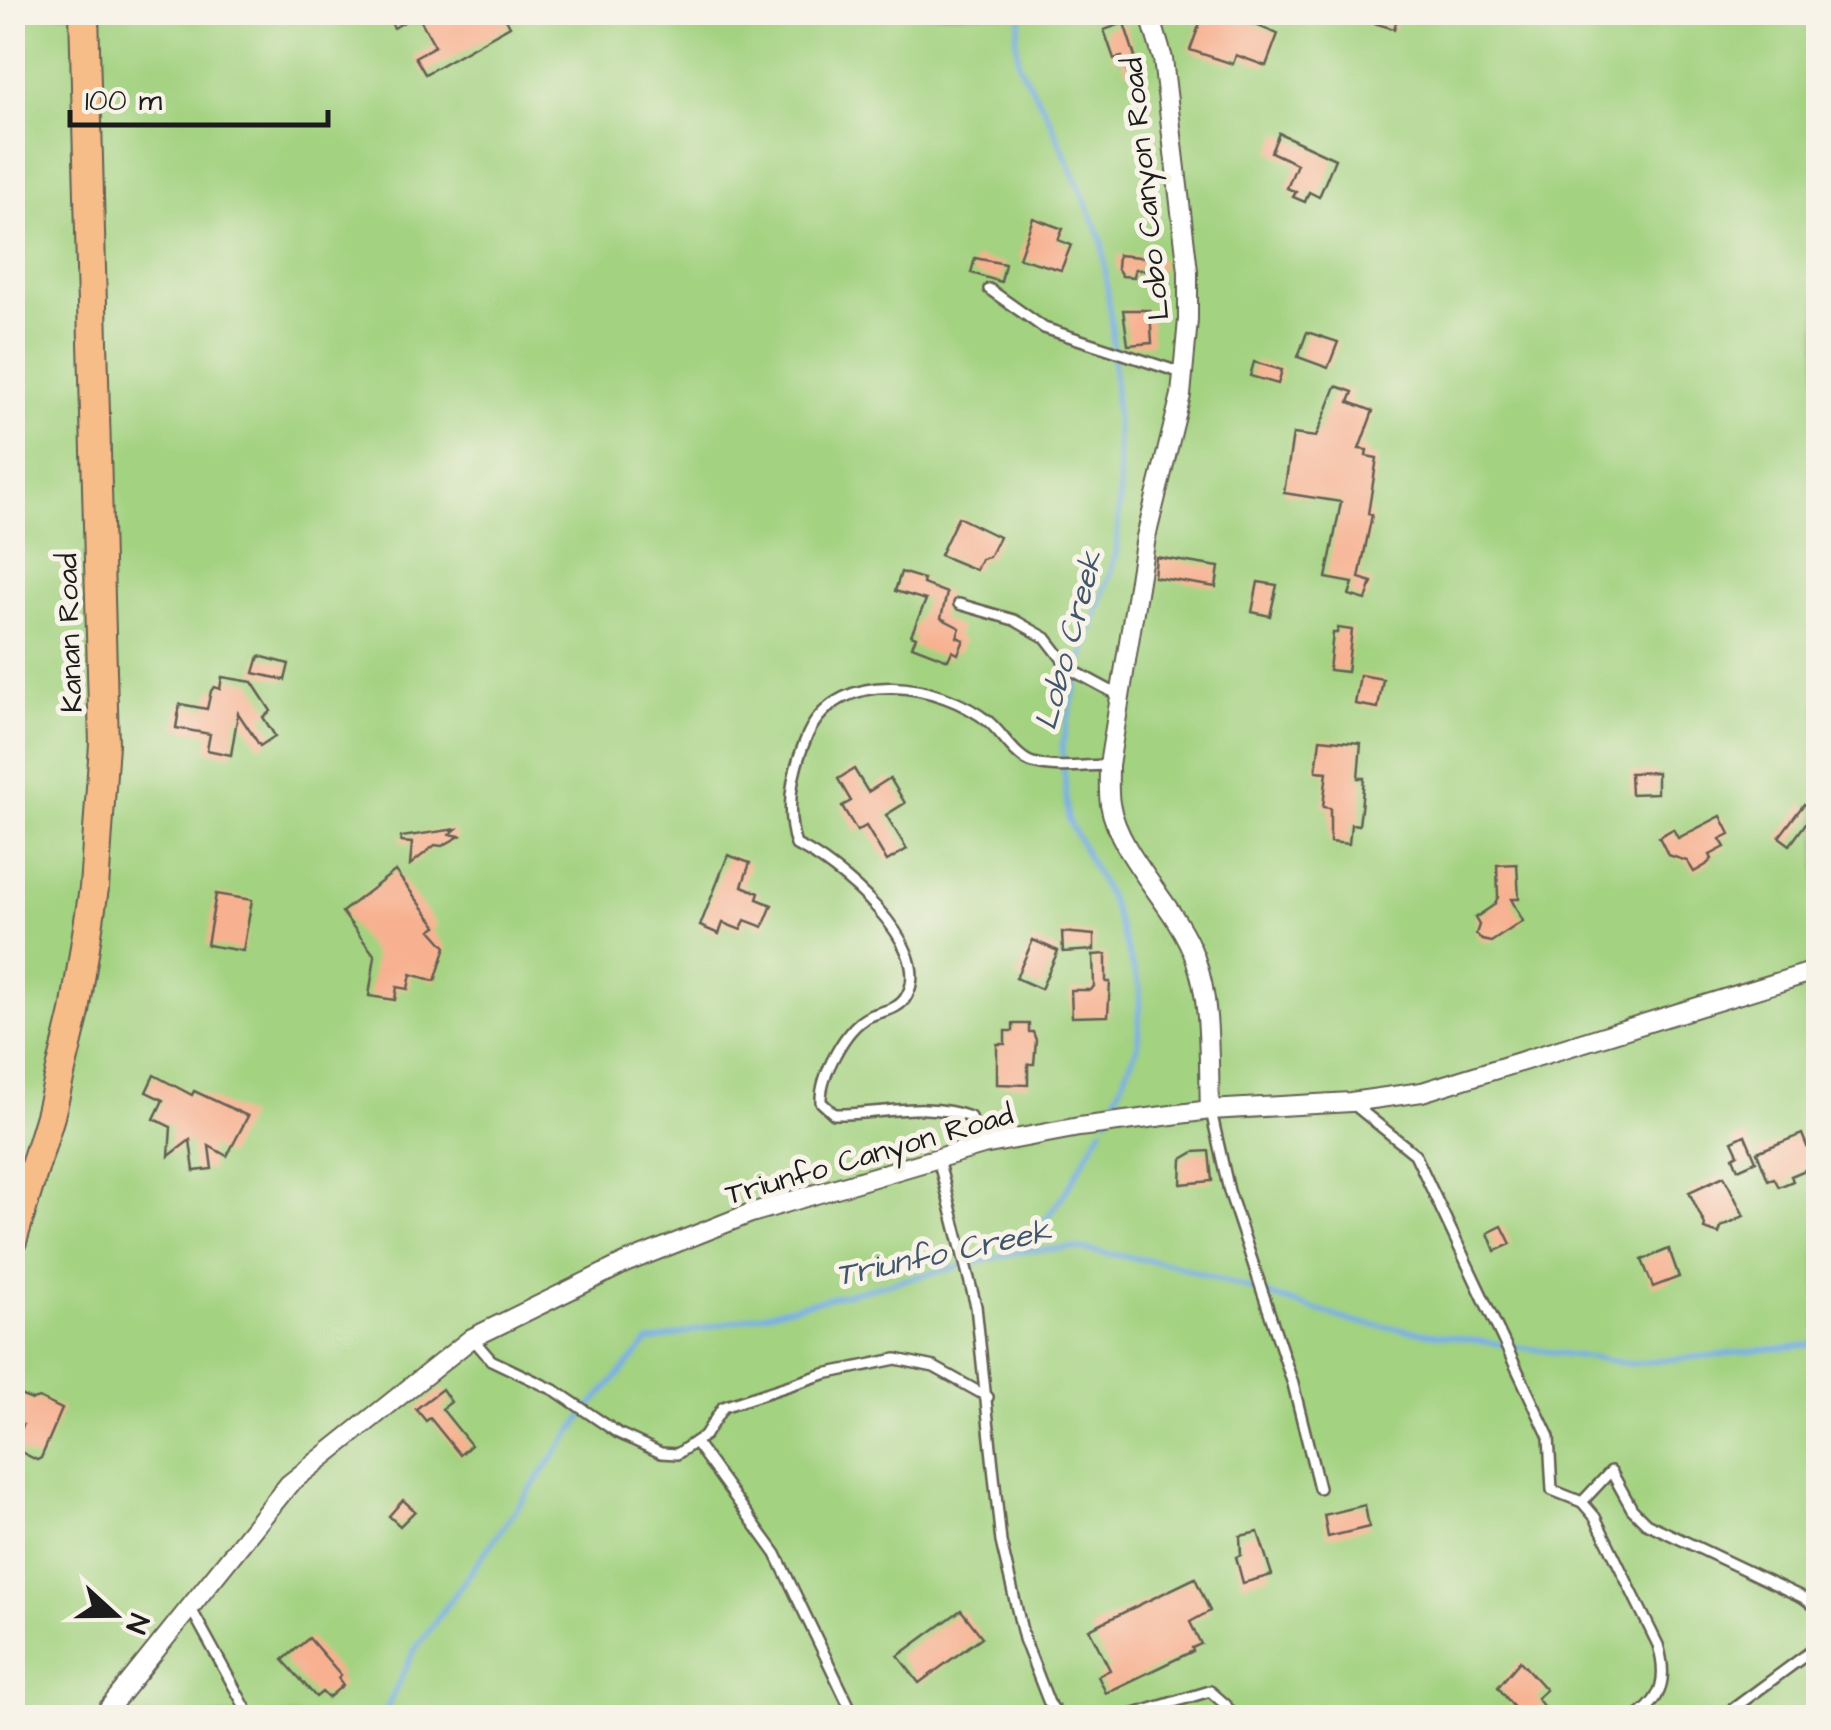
<svg xmlns="http://www.w3.org/2000/svg" width="1831" height="1730" font-family="'Architects Daughter',sans-serif">
<style>
.green{fill:#a3d280;stroke:#60774e;stroke-width:2.5}
.lines{fill:none;stroke-linecap:round;stroke-linejoin:round}
.stream{stroke:#79ade6;stroke-width:5}
.building{fill:#f7b191}
.service-casing{stroke:#646053;stroke-width:14}
.minor-casing{stroke:#646053;stroke-width:22}
.primary-casing{stroke:#646053;stroke-width:32}
.service{stroke:#fff;stroke-width:9}
.minor{stroke:#fff;stroke-width:18}
.primary{stroke:#f7bd88;stroke-width:28}
.labels{text-anchor:middle;stroke-width:10;stroke-linejoin:round;paint-order:stroke}
.street-label{font-size:30px;fill:#1c1c1c;stroke:#f7f3e8}
.water-label{font-size:32px;font-style:italic;fill:#41566d;stroke:#f7f3e8}
</style>
<rect width="100%" height="100%" fill="#f7f3e8"/>
<filter id="ink" filterUnits="userSpaceOnUse"><feTurbulence type="fractalNoise" baseFrequency=".01" numOctaves="2"/><feDisplacementMap in="SourceGraphic" scale="20" xChannelSelector="R" yChannelSelector="G"/><feConvolveMatrix kernelMatrix="1 2 1 2 8 2 1 2 1" color-interpolation-filters="sRGB"/></filter>
<filter id="wash" filterUnits="userSpaceOnUse"><feTurbulence type="fractalNoise" baseFrequency=".0048" numOctaves="4" result="noise"/><feDisplacementMap in="SourceGraphic" scale="40" xChannelSelector="R" yChannelSelector="G"/><feGaussianBlur stdDeviation="2.25" result="paint"/><feColorMatrix in="noise" values="0 0 0 0 0 0 0 0 0 0 0 0 0 0 0 0 0 1.4 0 .05"/><feComposite in="paint" operator="in"/></filter>
<g filter="url(#wash)">
<rect width="100%" height="100%" fill="#e9deba"/>
<rect class="green" x="13" y="13" width="1805" height="1704"/>
<g class="lines">
<g class="stream">
<polyline points="1023,12 1016,38 1019,65 1049,117 1102,240 1112,331 1120,495 1116,554 1082,659 1062,745 1068,819 1111,902 1140,988 1138,1045 1107,1118"/>
<polyline points="1024,1249 1069,1187 1102,1128"/>
<polyline points="382,1718 414,1651 586,1412 648,1342 1023,1251 1073,1248 1171,1264 1354,1322 1631,1364 1818,1344"/>
</g>
</g>
<g id="blocks">
<g class="building">
<polygon points="385,12 502,12 510,26 425,74 415,57 435,46 417,14 394,28"/>
<polygon points="1204,12 1224,12 1278,34 1266,66 1236,55 1233,64 1190,50"/>
<polygon points="1351,12 1399,12 1394,29 1350,16"/>
<polygon points="1124,23 1139,69 1127,72 1122,57 1114,59 1104,30"/>
<polygon points="1279,133 1335,159 1319,197 1309,192 1305,202 1293,197 1296,192 1287,188 1297,164 1271,152"/>
<polygon points="1033,218 1063,229 1058,240 1071,245 1061,270 1019,258"/>
<polygon points="1118,255 1162,259 1161,272 1135,269 1134,277 1122,276 1117,268"/>
<polygon points="975,258 1005,264 1001,282 971,273"/>
<polygon points="1123,310 1150,310 1152,343 1128,345"/>
<polygon points="1307,332 1338,342 1328,368 1298,357"/>
<polygon points="1254,362 1282,370 1278,384 1250,376"/>
<polygon points="1336,386 1353,392 1349,402 1373,411 1359,449 1367,450 1366,456 1377,458 1368,514 1372,515 1359,578 1372,582 1366,600 1349,595 1353,583 1326,578 1341,502 1284,493 1293,434 1316,437"/>
<polygon points="958,517 999,537 989,557 981,559 976,570 940,555"/>
<polygon points="1156,557 1219,567 1216,587 1154,577"/>
<polygon points="901,572 924,579 923,584 947,593 941,618 960,628 957,637 964,640 958,654 952,651 948,660 912,646 916,637 911,635 926,600 895,591"/>
<polygon points="1258,582 1277,585 1270,616 1252,612"/>
<polygon points="1338,628 1352,630 1347,672 1329,670 1333,633 1337,633"/>
<polygon points="259,656 289,664 285,680 254,673"/>
<polygon points="1360,675 1383,679 1378,708 1355,704"/>
<polygon points="222,677 252,682 271,711 263,717 275,736 260,746 238,713 231,755 207,750 210,734 176,728 180,704 207,709 211,691 214,687 220,689"/>
<polygon points="1320,739 1361,743 1358,778 1364,778 1361,809 1359,825 1351,824 1349,844 1330,842 1330,808 1323,807 1327,772 1316,771"/>
<polygon points="854,769 868,792 890,778 905,803 886,815 907,849 887,861 866,826 857,831 842,806 851,801 838,779"/>
<polygon points="1657,772 1657,793 1631,794 1630,773"/>
<polygon points="1804,804 1814,812 1790,845 1779,837"/>
<polygon points="1721,816 1730,834 1720,839 1725,847 1710,855 1712,859 1706,865 1694,872 1687,861 1668,855 1659,837 1673,829 1678,838"/>
<polygon points="456,829 450,834 460,836 442,846 435,845 410,865 412,843 401,842 401,837"/>
<polygon points="728,855 750,863 742,886 759,893 757,899 772,905 763,927 745,920 741,930 723,923 719,934 700,926"/>
<polygon points="1517,864 1519,899 1511,899 1523,921 1491,942 1482,940 1476,934 1479,925 1475,918 1494,905 1498,897 1497,865"/>
<polygon points="395,871 437,926 431,930 446,947 435,981 411,974 408,989 397,987 395,1000 369,996 375,956 342,912"/>
<polygon points="216,894 252,900 243,951 207,945"/>
<polygon points="1062,932 1094,935 1094,950 1063,952"/>
<polygon points="1033,940 1058,951 1041,989 1016,978"/>
<polygon points="1106,954 1106,982 1110,982 1108,1016 1072,1017 1071,990 1091,990 1094,986 1093,955"/>
<polygon points="1013,1024 1029,1024 1029,1032 1033,1032 1036,1040 1034,1064 1028,1064 1028,1085 997,1084 997,1044 1005,1044 1005,1031 1013,1031"/>
<polygon points="154,1075 192,1095 194,1091 248,1116 227,1156 209,1146 212,1169 194,1171 190,1140 169,1156 171,1127 154,1119 163,1100 146,1092"/>
<polygon points="1802,1134 1815,1166 1791,1176 1793,1181 1779,1187 1774,1178 1768,1180 1757,1152"/>
<polygon points="1745,1135 1756,1161 1738,1169 1733,1157 1738,1154 1732,1141"/>
<polygon points="1209,1151 1212,1181 1181,1184 1182,1159 1194,1152"/>
<polygon points="1724,1176 1744,1216 1721,1227 1719,1234 1704,1229 1705,1225 1689,1192"/>
<polygon points="1502,1226 1511,1244 1495,1251 1488,1233"/>
<polygon points="1669,1249 1679,1277 1653,1287 1642,1260"/>
<polygon points="442,1389 451,1402 442,1409 471,1445 460,1455 430,1418 426,1421 416,1409"/>
<polygon points="12,1392 32,1400 39,1398 62,1409 41,1458 37,1460 13,1448 23,1425 12,1421"/>
<polygon points="403,1500 415,1511 400,1526 389,1516"/>
<polygon points="1365,1505 1369,1527 1328,1537 1324,1515"/>
<polygon points="1258,1532 1272,1575 1243,1583 1236,1557 1241,1555 1240,1536"/>
<polygon points="1195,1578 1210,1611 1190,1622 1201,1644 1192,1648 1193,1651 1106,1693 1098,1676 1110,1670 1089,1629"/>
<polygon points="961,1610 982,1637 919,1683 898,1656"/>
<polygon points="309,1638 341,1675 338,1678 343,1685 328,1698 322,1692 316,1697 283,1660"/>
<polygon points="1520,1661 1546,1690 1537,1698 1546,1710 1538,1718 1522,1718 1498,1687"/>
</g>
</g>
</g>
<g filter="url(#ink)">
<use href="#blocks" fill-opacity="0" stroke="#646053" stroke-width="2.5"/>
<g class="lines">
<g class="service-casing">
<g id="service">
<polyline points="989,289 1044,328 1182,373"/>
<polyline points="959,604 1014,620 1046,638 1070,669 1120,696"/>
<path d="M1353 1104 1415 1154 1549 1437 1552 1490 1582 1502 1595 1517 1658 1645C1667 1676 1664 1699 1635 1718"/>
<polyline points="1211,1111 1229,1191 1293,1384 1319,1488"/>
<path d="M983 1145 970 1117C927 1100 879 1115 834 1114L821 1102C820 1077 845 1028 868 1017 882 1010 899 1011 907 995 935 945 835 862 796 845 784 807 792 770 808 734 841 665 940 683 989 722 1003 734 1016 758 1033 763 1055 770 1086 765 1109 765"/>
<polyline points="938,1159 976,1306 1001,1542 1024,1639 1049,1703 1058,1715 1066,1718"/>
<polyline points="472,1338 491,1360 556,1391 618,1433 661,1453 677,1454 705,1435 723,1407 824,1374 896,1359 934,1367 988,1397"/>
<polyline points="695,1442 776,1554 855,1718"/>
<polyline points="1582,1502 1611,1471 1632,1509 1646,1523 1804,1598 1818,1609"/>
<polyline points="190,1607 251,1718"/>
<polyline points="1121,1718 1210,1691 1226,1705 1233,1718"/>
<polyline points="1726,1718 1730,1711 1818,1646"/>
</g>
</g>
<g class="minor-casing">
<g id="minor">
<path d="M1149 12 1163 59 1188 271V320L1181 395 1146 537 1109 765C1109 778 1108 791 1110 804 1120 859 1176 904 1195 958 1212 1005 1208 1060 1210 1110"/>
<polyline points="101,1718 289,1484 472,1338 625,1263 751,1213 983,1145 1079,1127 1210,1110 1351,1102 1422,1092 1818,970"/>
</g>
</g>
<g class="primary-casing">
<polyline id="primary" points="12,1241 50,1116 75,1012 94,888 104,744 84,12"/>
</g>
<use href="#service" class="service"/>
<use href="#minor" class="minor"/>
<use href="#primary" class="primary"/>
</g>
</g>
<g class="labels">
<g class="street-label">
<text transform="translate(1145 189) rotate(-96)" y="10">Lobo Canyon Road</text>
<text transform="translate(69 633) rotate(-92)" y="10">Kanan Road</text>
<text transform="translate(869 1154) rotate(-16)" y="10">Triunfo Canyon Road</text>
</g>
<g class="water-label">
<text transform="translate(1068 640) rotate(-75)" y="11">Lobo Creek</text>
<text transform="translate(943 1252) rotate(-12)" y="11">Triunfo Creek</text>
</g>
</g>
<rect width="1831" height="1730" fill="none" stroke="#f7f3e8" stroke-width="50"/>
<g transform="translate(115 1615) rotate(111)" stroke="#f7f3e8" stroke-width="8" paint-order="stroke">
<path d="M0-8L18 38L0 25L-18 38Z" fill="#1c1c1c"/>
<text y="-15" font-size="28" font-weight="bold" text-anchor="middle" fill="#1c1c1c">N</text>
</g>
<path d="M70 110v15h258v-15" fill="none" stroke="#1c1c1c" stroke-width="5"/>
<text x="85" y="110" font-size="30" fill="#1c1c1c" stroke="#f7f3e8" stroke-width="8" paint-order="stroke">100 m</text>
</svg>
